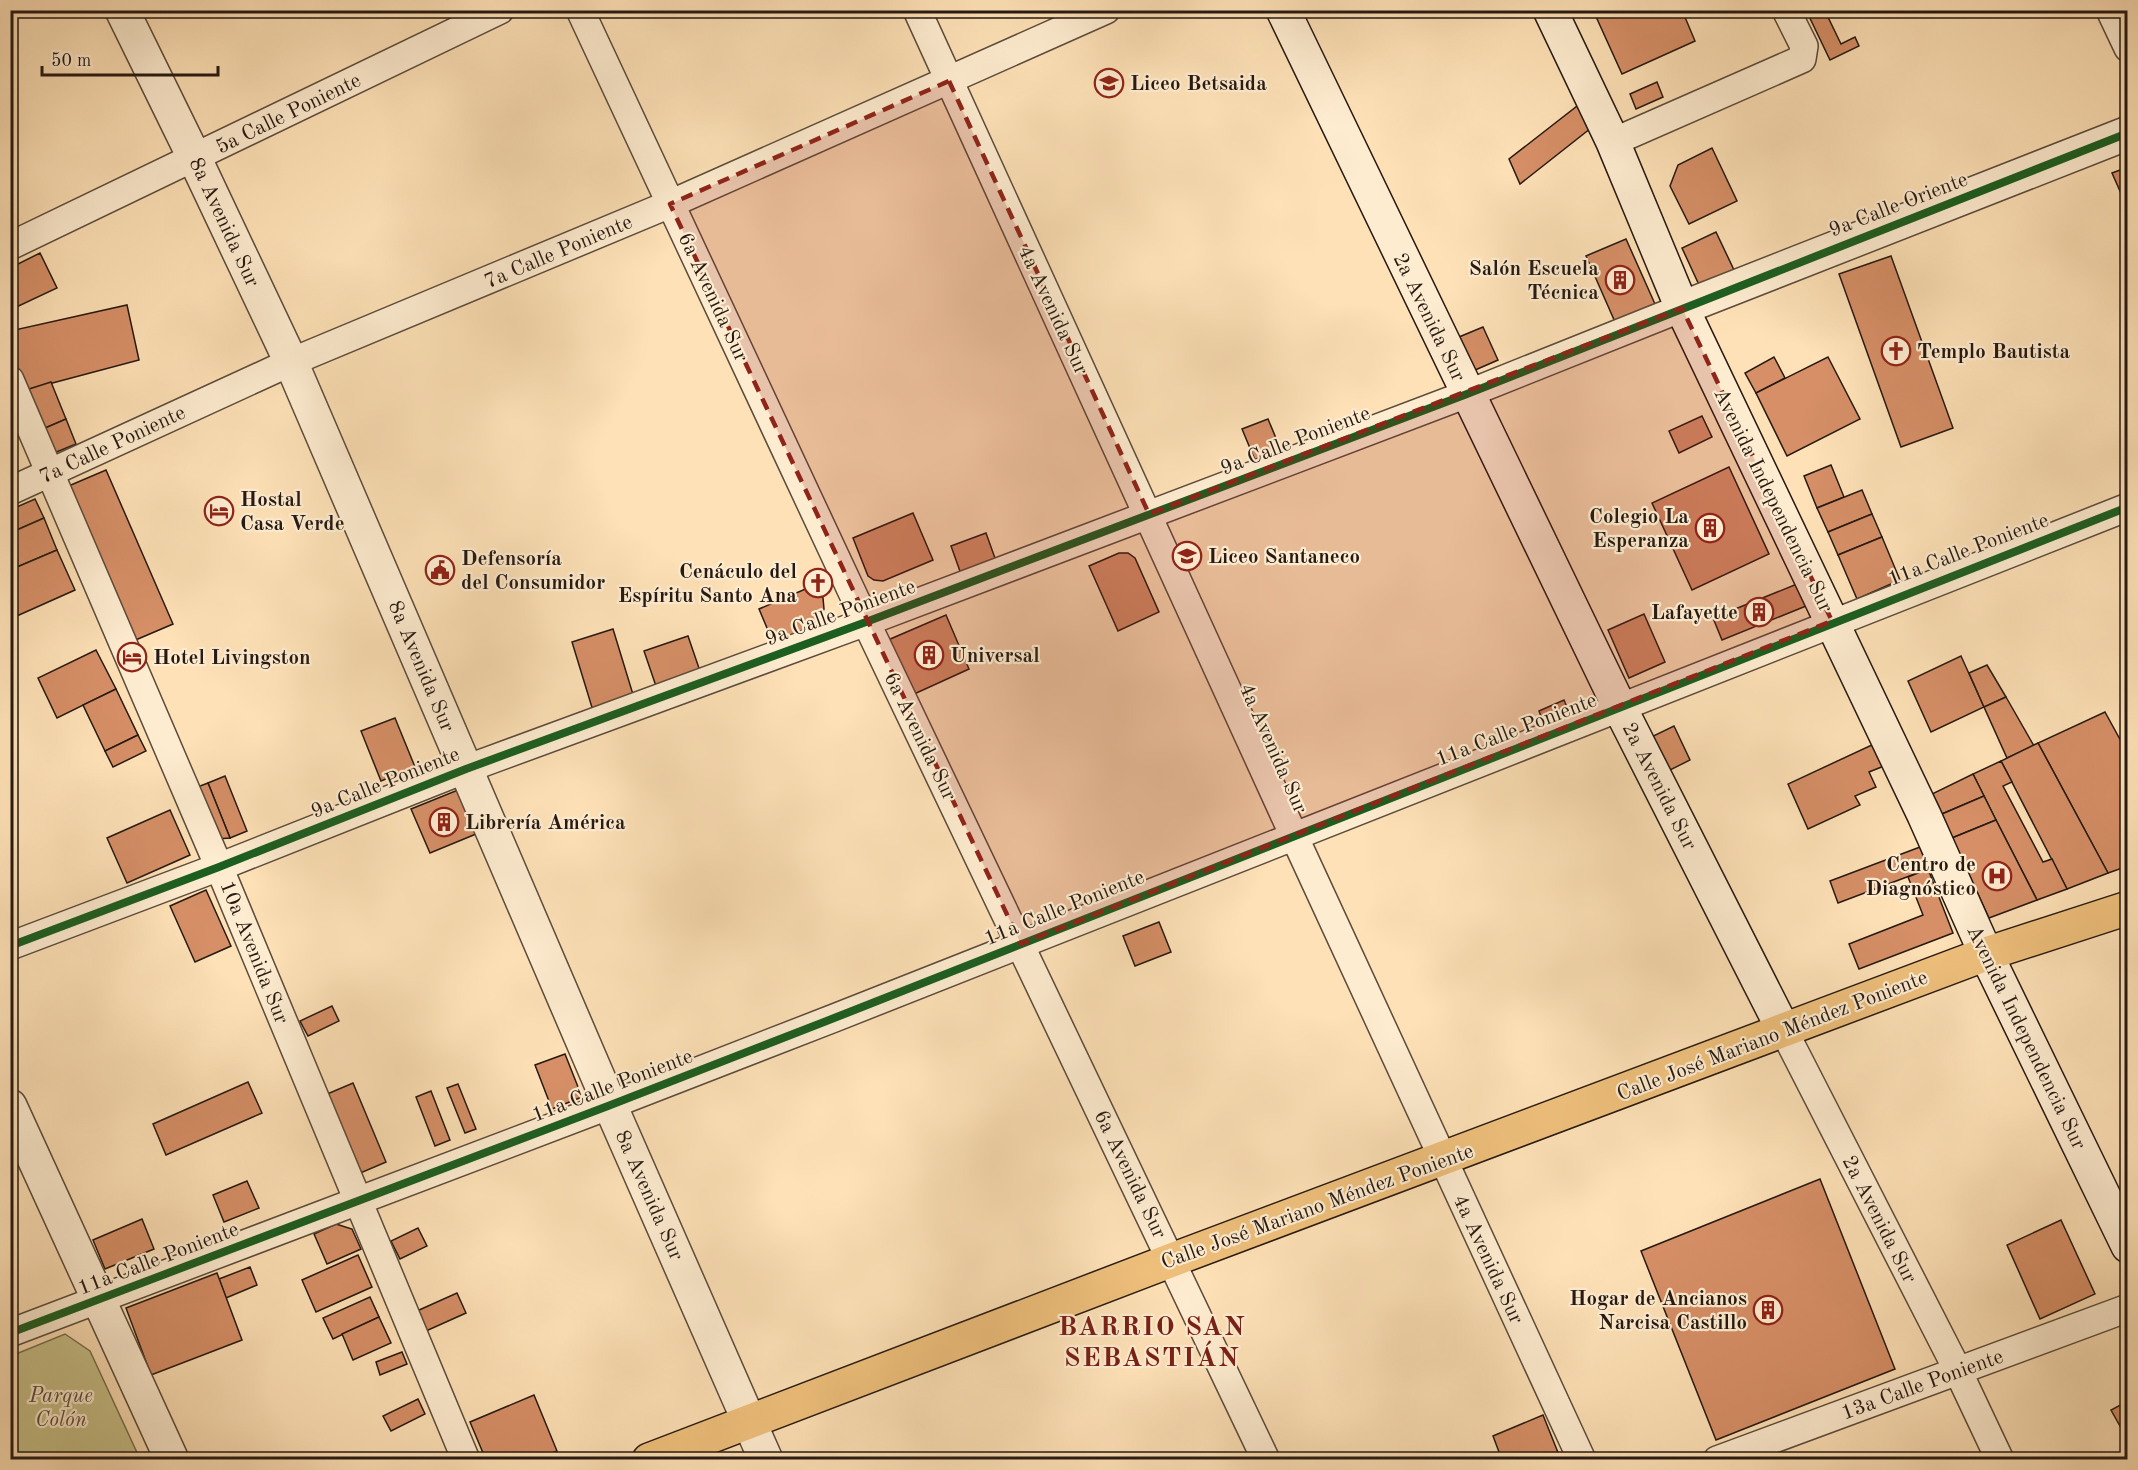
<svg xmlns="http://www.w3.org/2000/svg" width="2138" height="1470" font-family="'Old Standard TT',serif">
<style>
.green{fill:#c8c189;stroke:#766d4e;stroke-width:1.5}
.building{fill:#d68f67;stroke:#251912;stroke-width:1.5}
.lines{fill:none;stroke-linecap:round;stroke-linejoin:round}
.minor-casing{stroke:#5b4b3b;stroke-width:30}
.tertiary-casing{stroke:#5b4b3b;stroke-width:36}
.secondary-casing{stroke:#251912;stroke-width:36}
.primary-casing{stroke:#251912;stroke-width:36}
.minor{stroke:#feecd0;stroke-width:27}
.tertiary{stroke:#feecd0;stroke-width:33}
.secondary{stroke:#feecd0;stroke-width:33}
.primary{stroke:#efc07c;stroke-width:33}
.cycleway-casing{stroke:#feecd0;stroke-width:11}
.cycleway{stroke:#1b5e20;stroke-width:8}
.marked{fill:#8f2418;fill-opacity:0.2;stroke:#8f2418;stroke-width:4.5;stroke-dasharray:12 8;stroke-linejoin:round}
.labels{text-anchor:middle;stroke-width:4.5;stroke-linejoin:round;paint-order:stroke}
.poi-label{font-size:21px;font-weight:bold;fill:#251912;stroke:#feecd0;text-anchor:start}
.street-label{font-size:21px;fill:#251912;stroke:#feecd0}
.park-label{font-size:21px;font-style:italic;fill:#564b36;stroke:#feecd0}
.district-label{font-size:27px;font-weight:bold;letter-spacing:1.5px;fill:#7a1f14;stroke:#feecd0}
</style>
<rect width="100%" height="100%" fill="#fee1b7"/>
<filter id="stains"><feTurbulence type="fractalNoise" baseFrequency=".00333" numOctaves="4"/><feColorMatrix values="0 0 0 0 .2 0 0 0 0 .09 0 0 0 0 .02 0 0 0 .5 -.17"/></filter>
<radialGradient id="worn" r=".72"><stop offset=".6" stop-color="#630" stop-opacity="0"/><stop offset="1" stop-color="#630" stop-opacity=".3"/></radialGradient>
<polygon class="green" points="65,1334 90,1351 140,1459 11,1459 11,1356"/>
<g class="building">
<polygon points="1593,10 1682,10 1695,41 1622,74"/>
<polygon points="1806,10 1836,10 1827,15 1841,44 1855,37 1859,46 1830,60"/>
<polygon points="1657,82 1663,97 1636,109 1630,94"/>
<polygon points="1581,103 1591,128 1520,184 1509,159"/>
<polygon points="1712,148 1737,201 1689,224 1670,186 1678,165"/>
<polygon points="2128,167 2128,199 2124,200 2112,173"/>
<polygon points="10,206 16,218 10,220"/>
<polygon points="1716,232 1734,270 1700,287 1682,248"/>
<polygon points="1626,239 1655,304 1615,322 1586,256"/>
<polygon points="40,253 57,288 10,310 10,268"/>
<polygon points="1891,256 1953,428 1901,447 1839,274"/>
<polygon points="127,305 139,360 26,390 10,356 10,331"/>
<polygon points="1483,327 1498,360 1473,371 1459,337"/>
<polygon points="1774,357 1785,378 1756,393 1745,373"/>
<polygon points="1828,357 1860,419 1787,456 1756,393"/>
<polygon points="51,382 66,419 43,429 26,390"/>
<polygon points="1702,416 1712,437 1679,453 1669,431"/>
<polygon points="66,419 76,444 54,453 43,429"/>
<polygon points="1268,419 1283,455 1257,465 1242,429"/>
<polygon points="1831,465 1844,497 1817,508 1804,476"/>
<polygon points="1729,467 1769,554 1692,590 1652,503"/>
<polygon points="106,470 173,624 131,642 64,488"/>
<polygon points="1862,490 1872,514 1828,532 1817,508"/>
<polygon points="35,499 44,518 10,533 10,510"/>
<polygon points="913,513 933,560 883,581 874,580 868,576 853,538"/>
<polygon points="1872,514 1882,537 1838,555 1828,532"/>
<polygon points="44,518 57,550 10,570 10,533"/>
<polygon points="986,533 996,561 961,574 951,546"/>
<polygon points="1882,537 1900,580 1857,599 1838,555"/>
<polygon points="57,550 75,590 10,619 10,570"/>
<polygon points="1119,553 1128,553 1135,558 1159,612 1118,631 1089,566"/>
<polygon points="817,584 823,598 824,609 815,628 775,647 759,609"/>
<polygon points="1797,584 1806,606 1722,640 1713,618"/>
<polygon points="1644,614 1665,662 1629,678 1608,630"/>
<polygon points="946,615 969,669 912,695 888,640"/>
<polygon points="613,629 635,701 594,714 572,642"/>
<polygon points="688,636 701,674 657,689 644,651"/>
<polygon points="96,650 116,689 57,718 38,678"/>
<polygon points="1961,656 1984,707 1931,732 1908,681"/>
<polygon points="1987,665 2006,697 1984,707 1969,673"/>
<polygon points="116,689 138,735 105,751 83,705"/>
<polygon points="2006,697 2034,746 2007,758 1984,707"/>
<polygon points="1564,700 1572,720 1546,730 1539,711"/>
<polygon points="2105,712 2128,754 2128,866 2108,873 2038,743"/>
<polygon points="395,718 415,767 381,781 361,731"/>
<polygon points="1674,726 1690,760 1662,774 1645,740"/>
<polygon points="138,735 146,751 113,767 105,751"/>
<polygon points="2038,743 2108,873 2067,889 2001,761"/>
<polygon points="1874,744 1884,766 1869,772 1876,787 1855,796 1860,805 1808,829 1788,784"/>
<polygon points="2001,761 2012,782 2003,786 2043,862 2052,859 2067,889 2037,900 1996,820 1973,774"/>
<polygon points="1973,774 1984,796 1942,814 1932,794"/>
<polygon points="225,776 247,831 230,838 208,783"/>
<polygon points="208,783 230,838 216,839 195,788"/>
<polygon points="458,790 476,834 430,853 411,809"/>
<polygon points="1984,796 1996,820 1952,838 1942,814"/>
<polygon points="170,810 190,855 127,883 107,838"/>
<polygon points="1996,820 2037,900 1989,918 1952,838"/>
<polygon points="1920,847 1928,869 1838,903 1830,881"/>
<polygon points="1928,869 1953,933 1859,969 1849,944 1923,915 1908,877"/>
<polygon points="206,890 231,946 195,962 170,906"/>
<polygon points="1159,922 1171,952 1135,966 1123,936"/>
<polygon points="332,1006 339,1021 308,1036 300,1021"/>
<polygon points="565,1054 582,1097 552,1109 535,1065"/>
<polygon points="248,1082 262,1113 166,1155 153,1124"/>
<polygon points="353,1083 386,1162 358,1174 325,1095"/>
<polygon points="458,1084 476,1129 465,1133 447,1088"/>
<polygon points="431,1091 450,1140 435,1146 416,1097"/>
<polygon points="1820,1179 1895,1369 1716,1440 1641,1251"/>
<polygon points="247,1181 259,1208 224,1222 213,1195"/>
<polygon points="142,1219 154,1249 105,1269 93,1240"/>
<polygon points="2061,1220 2095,1294 2040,1319 2007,1245"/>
<polygon points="336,1224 352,1229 361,1249 327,1264 314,1234"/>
<polygon points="418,1228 427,1246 400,1259 391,1241"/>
<polygon points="358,1255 372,1287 316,1312 302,1280"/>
<polygon points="250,1267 257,1285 226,1298 219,1279"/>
<polygon points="217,1273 242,1340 151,1375 126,1308"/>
<polygon points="457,1293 466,1313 426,1331 417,1311"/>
<polygon points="370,1297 379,1317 333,1339 323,1318"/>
<polygon points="379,1317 391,1343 353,1360 342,1334"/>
<polygon points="402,1352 407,1364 380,1375 376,1362"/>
<polygon points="534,1395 557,1451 535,1460 486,1460 470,1422"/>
<polygon points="418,1399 425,1414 391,1431 383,1416"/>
<polygon points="2128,1401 2128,1433 2125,1435 2111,1410"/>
<polygon points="1543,1415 1561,1460 1502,1460 1493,1436"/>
</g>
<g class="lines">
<g class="minor-casing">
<g id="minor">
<polyline points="580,10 866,622 1266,1460"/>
<polyline points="917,10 1294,836 1582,1460"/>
<polyline points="2110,10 2128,48"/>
<polyline points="1613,142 1802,59 1804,46 1786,10"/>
<polyline points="10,246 500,10"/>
<polyline points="10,380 219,867 466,1460"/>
<polyline points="10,491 291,362 670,204 1106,10"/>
<polyline points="10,946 219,867 466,769 866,622 1467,394 1682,308"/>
<polyline points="1784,1031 1958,1371 2000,1460"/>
<path d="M10 1333C210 1258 410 1183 608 1106 1116 910 1620 704 2128 507"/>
<polyline points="1717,1460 2128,1308"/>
</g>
</g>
<g class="tertiary-casing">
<g id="tertiary">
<polyline points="122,10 195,159 291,362 610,1105 766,1460"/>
<polyline points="1682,308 2128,133"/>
<polyline points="10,1106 172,1460"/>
</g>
</g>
<g class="secondary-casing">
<g id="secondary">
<polyline points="1283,10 1620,708 1784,1031"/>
<polyline points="1550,10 1613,142 1682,308 1924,815 1986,954 2128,1246"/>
</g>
</g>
<g class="primary-casing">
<polyline id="primary" points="649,1460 1172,1260 1986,954 2128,908"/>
</g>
<use href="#minor" class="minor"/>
<use href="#tertiary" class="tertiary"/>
<use href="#secondary" class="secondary"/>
<use href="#primary" class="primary"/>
<g class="cycleway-casing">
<g id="cycleway">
<polyline points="10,946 219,867 466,769 866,622 1467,394 2128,133"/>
<path d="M10 1333C210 1258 410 1183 608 1106 1116 910 1620 704 2128 507"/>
</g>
</g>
<use href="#cycleway" class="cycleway"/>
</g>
<path class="marked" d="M949 81 1149 514 1682 308 1832 621 1021 944 670 204Z"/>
<defs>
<g id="school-ring" transform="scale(1.5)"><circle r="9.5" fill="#feecd0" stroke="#8f2418" stroke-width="1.5"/><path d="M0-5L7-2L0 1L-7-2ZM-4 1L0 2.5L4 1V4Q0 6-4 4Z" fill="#8f2418"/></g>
<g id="building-ring" transform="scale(1.5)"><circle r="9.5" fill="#feecd0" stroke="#8f2418" stroke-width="1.5"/><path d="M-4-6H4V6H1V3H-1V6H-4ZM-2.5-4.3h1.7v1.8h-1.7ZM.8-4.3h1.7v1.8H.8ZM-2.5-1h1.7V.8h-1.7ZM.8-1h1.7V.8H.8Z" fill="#8f2418"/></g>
<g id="church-ring" transform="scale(1.5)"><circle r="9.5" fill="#feecd0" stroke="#8f2418" stroke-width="1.5"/><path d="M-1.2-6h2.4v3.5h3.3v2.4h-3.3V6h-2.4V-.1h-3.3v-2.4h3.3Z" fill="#8f2418"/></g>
<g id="hotel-ring" transform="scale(1.5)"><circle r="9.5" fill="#feecd0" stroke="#8f2418" stroke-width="1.5"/><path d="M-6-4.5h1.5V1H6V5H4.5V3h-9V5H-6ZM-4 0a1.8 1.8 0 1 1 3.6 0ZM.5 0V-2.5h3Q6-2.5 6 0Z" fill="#8f2418"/></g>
<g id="civic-ring" transform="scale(1.5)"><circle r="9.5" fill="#feecd0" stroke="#8f2418" stroke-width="1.5"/><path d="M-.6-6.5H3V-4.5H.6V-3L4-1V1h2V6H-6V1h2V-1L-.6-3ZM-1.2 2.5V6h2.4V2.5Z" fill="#8f2418"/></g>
<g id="hospital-ring" transform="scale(1.5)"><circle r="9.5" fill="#feecd0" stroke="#8f2418" stroke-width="1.5"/><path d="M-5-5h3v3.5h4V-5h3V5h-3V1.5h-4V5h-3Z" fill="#8f2418"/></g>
</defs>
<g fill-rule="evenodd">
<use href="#school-ring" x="1109" y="83"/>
<use href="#building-ring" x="1620" y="280"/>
<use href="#church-ring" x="1896" y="351"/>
<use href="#hotel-ring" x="219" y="511"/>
<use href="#building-ring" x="1710" y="528"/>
<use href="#school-ring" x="1187" y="556"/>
<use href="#civic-ring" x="440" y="570"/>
<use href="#church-ring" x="818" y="583"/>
<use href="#building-ring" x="1759" y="612"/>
<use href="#building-ring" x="929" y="655"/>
<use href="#hotel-ring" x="132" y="657"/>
<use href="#building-ring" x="444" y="822"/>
<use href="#hospital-ring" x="1997" y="876"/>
<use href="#building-ring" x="1768" y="1310"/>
</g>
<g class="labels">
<g class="poi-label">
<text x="1130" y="90">Liceo Betsaida</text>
<text x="1599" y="275" text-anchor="end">Salón Escuela<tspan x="1599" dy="24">Técnica</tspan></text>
<text x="1917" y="358">Templo Bautista</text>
<text x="240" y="506">Hostal<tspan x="240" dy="24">Casa Verde</tspan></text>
<text x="1689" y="523" text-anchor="end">Colegio La<tspan x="1689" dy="24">Esperanza</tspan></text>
<text x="1208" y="563">Liceo Santaneco</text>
<text x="461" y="565">Defensoría<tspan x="461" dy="24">del Consumidor</tspan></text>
<text x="797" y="578" text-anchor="end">Cenáculo del<tspan x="797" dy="24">Espíritu Santo Ana</tspan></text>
<text x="1738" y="619" text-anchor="end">Lafayette</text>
<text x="950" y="662">Universal</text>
<text x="153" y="664">Hotel Livingston</text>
<text x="465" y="829">Librería América</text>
<text x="1976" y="871" text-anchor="end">Centro de<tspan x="1976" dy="24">Diagnóstico</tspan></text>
<text x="1747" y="1305" text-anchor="end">Hogar de Ancianos<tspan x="1747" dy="24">Narcisa Castillo</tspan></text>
</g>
<g class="street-label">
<text transform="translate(288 113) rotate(-26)" y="7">5a Calle Poniente</text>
<text transform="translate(1898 204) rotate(-21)" y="7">9a Calle Oriente</text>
<text transform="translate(225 222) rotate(65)" y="7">8a Avenida Sur</text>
<text transform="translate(558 251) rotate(-23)" y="7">7a Calle Poniente</text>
<text transform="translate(714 297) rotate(65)" y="7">6a Avenida Sur</text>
<text transform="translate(1054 310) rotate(65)" y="7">4a Avenida Sur</text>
<text transform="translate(1430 317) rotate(64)" y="7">2a Avenida Sur</text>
<text transform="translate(1295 440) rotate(-21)" y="7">9a Calle Poniente</text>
<text transform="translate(112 444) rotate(-25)" y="7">7a Calle Poniente</text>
<text transform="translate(1774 500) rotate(64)" y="7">Avenida Independencia Sur</text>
<text transform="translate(1968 549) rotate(-21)" y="7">11a Calle Poniente</text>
<text transform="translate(840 612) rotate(-20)" y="7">9a Calle Poniente</text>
<text transform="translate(422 666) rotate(67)" y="7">8a Avenida Sur</text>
<text transform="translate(1516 729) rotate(-21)" y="7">11a Calle Poniente</text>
<text transform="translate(921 736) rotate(64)" y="7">6a Avenida Sur</text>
<text transform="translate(1274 748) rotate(66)" y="7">4a Avenida Sur</text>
<text transform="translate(385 782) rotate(-22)" y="7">9a Calle Poniente</text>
<text transform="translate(1660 786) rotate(63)" y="7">2a Avenida Sur</text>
<text transform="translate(1064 907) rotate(-22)" y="7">11a Calle Poniente</text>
<text transform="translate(255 952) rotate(68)" y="7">10a Avenida Sur</text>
<text transform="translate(1772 1035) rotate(-21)" y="7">Calle José Mariano Méndez Poniente</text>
<text transform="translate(2027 1037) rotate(64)" y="7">Avenida Independencia Sur</text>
<text transform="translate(612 1085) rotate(-21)" y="7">11a Calle Poniente</text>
<text transform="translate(1131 1174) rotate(64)" y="7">6a Avenida Sur</text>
<text transform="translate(650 1195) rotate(66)" y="7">8a Avenida Sur</text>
<text transform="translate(1317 1206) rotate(-20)" y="7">Calle José Mariano Méndez Poniente</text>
<text transform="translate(1880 1219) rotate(63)" y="7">2a Avenida Sur</text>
<text transform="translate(158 1258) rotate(-21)" y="7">11a Calle Poniente</text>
<text transform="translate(1489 1259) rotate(65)" y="7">4a Avenida Sur</text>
<text transform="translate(1922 1384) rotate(-20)" y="7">13a Calle Poniente</text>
</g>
<g class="park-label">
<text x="61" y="1402">Parque<tspan x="61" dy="24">Colón</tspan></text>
</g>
<g class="district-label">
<text x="1152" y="1335">BARRIO SAN<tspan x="1152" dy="31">SEBASTIÁN</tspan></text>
</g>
</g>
<rect width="2138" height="1470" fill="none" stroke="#fee1b7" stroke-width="36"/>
<rect x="12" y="12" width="2114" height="1446" fill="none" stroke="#251912" stroke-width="3"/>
<rect x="18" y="18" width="2102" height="1434" fill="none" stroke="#251912" stroke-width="1.5"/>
<path d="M42 66v9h176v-9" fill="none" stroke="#251912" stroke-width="3"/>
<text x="51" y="66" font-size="18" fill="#251912" stroke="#feecd0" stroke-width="4.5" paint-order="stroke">50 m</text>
<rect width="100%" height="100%" filter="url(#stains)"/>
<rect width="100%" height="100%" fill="url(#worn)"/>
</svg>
